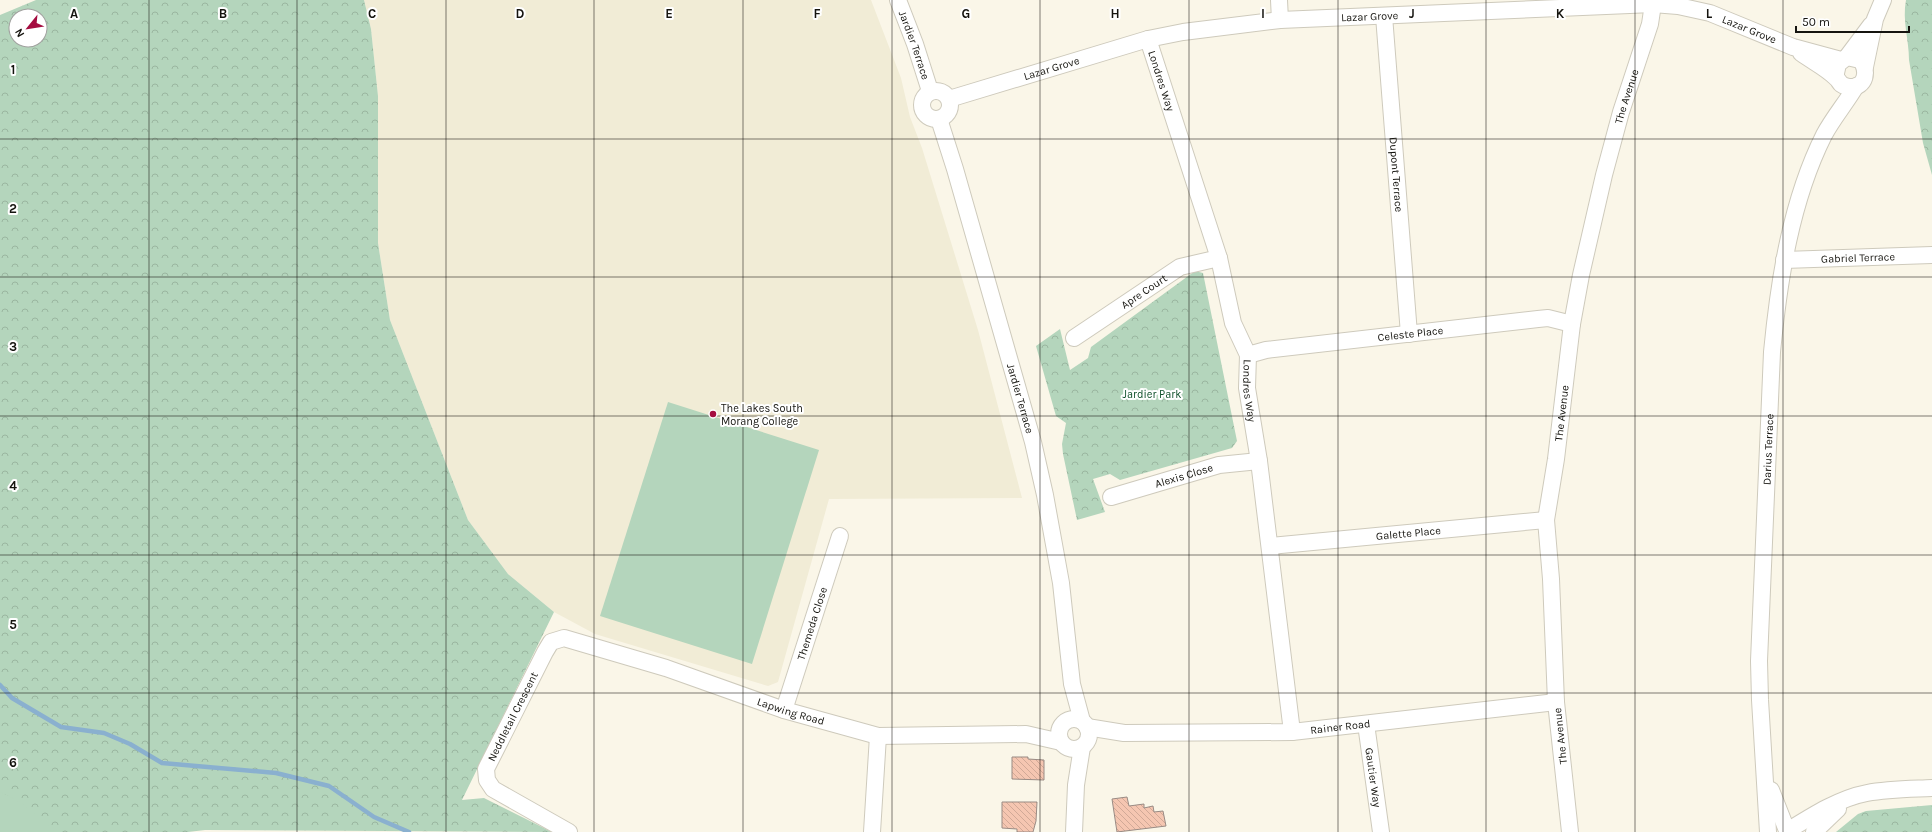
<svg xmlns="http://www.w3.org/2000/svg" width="1932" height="832" font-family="Karla,sans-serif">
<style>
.built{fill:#f1ecd6}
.park{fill:url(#park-crowns);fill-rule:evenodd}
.garden{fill:#b4d5bc}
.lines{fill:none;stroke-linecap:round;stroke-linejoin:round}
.stream{stroke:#8ab0cf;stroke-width:4.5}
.building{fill:url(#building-back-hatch);stroke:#998b84}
.minor-casing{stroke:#cecabc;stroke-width:18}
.minor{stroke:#fff;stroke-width:16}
.grid{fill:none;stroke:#15140f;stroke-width:1;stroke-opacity:0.55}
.poi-dot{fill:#a50c40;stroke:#fff;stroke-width:1.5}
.labels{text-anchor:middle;stroke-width:4;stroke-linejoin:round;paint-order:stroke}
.street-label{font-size:11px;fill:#15140f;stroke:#fff}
.park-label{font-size:11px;fill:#0a4d26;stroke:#fff}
.poi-label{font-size:11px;fill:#15140f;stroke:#fff;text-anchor:start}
.grid-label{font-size:13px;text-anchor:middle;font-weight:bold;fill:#15140f;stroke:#fff;stroke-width:4;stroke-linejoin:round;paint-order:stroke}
</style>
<defs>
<pattern id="park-crowns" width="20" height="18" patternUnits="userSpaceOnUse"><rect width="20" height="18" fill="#b4d5bc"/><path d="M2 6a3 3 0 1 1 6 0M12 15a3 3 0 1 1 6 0" fill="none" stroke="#9ab6a0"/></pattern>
<pattern id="building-back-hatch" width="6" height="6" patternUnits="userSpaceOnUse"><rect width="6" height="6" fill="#f5c6b1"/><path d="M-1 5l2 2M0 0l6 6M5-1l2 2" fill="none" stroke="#d1a997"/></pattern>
</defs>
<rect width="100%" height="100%" fill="#faf6e8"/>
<polygon class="built" points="364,0 871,0 901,78 910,117 922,148 978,330 1022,498 829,499 778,682 768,686 595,634 554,612 508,574 468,520 390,320 378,243 378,96 371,29"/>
<g class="park">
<path d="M36 0H364L371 29 378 96V243L390 320 468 520 508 574 554 612 462 800 484 798 552 832 205 830 188 832H0V15ZM16 16H40V40H16Z"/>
<path d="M1906 0H1932V175L1923 143 1909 60C1909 39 1902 21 1906 0Z"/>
<polygon points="1195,271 1203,273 1237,441 1232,448 1120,480 1110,474 1093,479 1105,512 1077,520 1063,454 1062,444 1066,423 1056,416 1036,346 1060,329 1070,370 1088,358 1091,347"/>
<polygon points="1932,805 1932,832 1836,832 1858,814 1866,811"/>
</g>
<g class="garden">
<polygon points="668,402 819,450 752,664 600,616"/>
<path d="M0 792C22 801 39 815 55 832H0Z"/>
</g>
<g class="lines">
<polyline class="stream" points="0,685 12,698 61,727 104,733 130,744 162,763 276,773 329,786 374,817 409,832"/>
</g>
<g class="building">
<polygon points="1012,757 1028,757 1028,759 1044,760 1044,780 1012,779"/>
<polygon points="1127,797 1129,806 1144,804 1144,808 1153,806 1154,812 1163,811 1166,826 1117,832 1112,799"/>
<polygon points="1002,802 1037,802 1036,821 1033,832 1017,832 1017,829 1002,828"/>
</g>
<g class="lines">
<g class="minor-casing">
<g id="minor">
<path id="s1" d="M898 0 915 44 930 91"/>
<polyline points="1279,0 1280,20"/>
<path id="s2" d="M1384 16 1409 334"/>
<path id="s3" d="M1148 39 1219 258 1233 323 1248 355 1247 388 1259 461 1292 732"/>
<path d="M1801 53C1812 61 1826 68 1835 77 1838 79 1839 82 1841 84 1844 86 1847 87 1850 87 1866 88 1869 70 1860 60L1847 57 1838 64 1836 73V78"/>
<polyline points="1847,57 1871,25"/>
<polyline points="1865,67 1875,19 1883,0"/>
<circle cx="936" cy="105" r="14"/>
<path id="s4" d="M949 99 1148 39 1183 32 1280 20 1653 4 1678 6 1710 13 1793 47 1841 60"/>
<path id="s5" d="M939 119 955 169 1033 442 1045 495 1061 583 1072 684 1082 721"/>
<path id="s6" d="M1784 260 1932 255"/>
<path id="s7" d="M1074 338 1180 267 1219 258"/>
<path id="s8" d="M1248 355 1266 350 1538 319 1548 318 1572 324"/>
<path id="s9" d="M1111 497 1219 465 1259 461"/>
<path id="s10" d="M1270 546 1546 520"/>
<path id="s11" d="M784 710 840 536"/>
<circle cx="1074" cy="734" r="15"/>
<path id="s12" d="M1366 724 1381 832"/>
<path id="s13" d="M1087 727 1124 733 1292 732 1556 702"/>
<polyline points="1771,790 1786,828"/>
<path d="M1789 830C1813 815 1840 798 1867 793 1888 789 1911 789 1932 788"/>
<path id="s14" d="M569 832 493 789 487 780 486 769 545 652 551 642 564 638 666 668 784 710 878 736 1026 734 1061 742"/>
<polyline points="872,832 878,736"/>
<polyline points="1074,832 1076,785 1082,747"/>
<path id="s15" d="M1570 832 1556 702 1551 579 1546 520 1556 459 1572 324 1581 275 1604 175 1621 112 1650 24 1653 4"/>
<path id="s16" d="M1768 832 1760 700 1759 661 1772 352C1779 279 1791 201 1824 135 1833 118 1846 103 1856 86"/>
<polyline points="1814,832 1838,809"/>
</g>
</g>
<use href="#minor" class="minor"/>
</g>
<path class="grid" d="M149 0V832M297 0V832M446 0V832M594 0V832M743 0V832M892 0V832M1040 0V832M1189 0V832M1338 0V832M1486 0V832M1635 0V832M1783 0V832M0 139H1932M0 277H1932M0 416H1932M0 555H1932M0 693H1932"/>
<circle class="poi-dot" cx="713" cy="414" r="4"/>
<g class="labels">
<g class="street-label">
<text dy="4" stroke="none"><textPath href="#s4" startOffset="431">Lazar Grove</textPath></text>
<text dy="4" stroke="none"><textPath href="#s4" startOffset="815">Lazar Grove</textPath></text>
<text dy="4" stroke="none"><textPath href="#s1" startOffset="48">Jardier Terrace</textPath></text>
<text dy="4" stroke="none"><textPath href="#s4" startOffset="107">Lazar Grove</textPath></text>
<text dy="4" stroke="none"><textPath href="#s3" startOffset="44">Londres Way</textPath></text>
<text dy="4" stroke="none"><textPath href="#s15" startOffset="745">The Avenue</textPath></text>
<text dy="4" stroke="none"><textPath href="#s2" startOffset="159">Dupont Terrace</textPath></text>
<text dy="4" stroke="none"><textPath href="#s6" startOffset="74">Gabriel Terrace</textPath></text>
<text dy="4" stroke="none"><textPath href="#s7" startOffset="84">Apre Court</textPath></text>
<text dy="4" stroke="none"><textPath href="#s8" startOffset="164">Celeste Place</textPath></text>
<text dy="4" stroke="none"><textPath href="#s3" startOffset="368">Londres Way</textPath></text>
<text dy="4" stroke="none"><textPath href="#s5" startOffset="291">Jardier Terrace</textPath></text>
<text dy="4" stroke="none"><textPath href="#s15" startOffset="421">The Avenue</textPath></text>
<text dy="4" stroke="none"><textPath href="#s16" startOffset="383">Darius Terrace</textPath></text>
<text dy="4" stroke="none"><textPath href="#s9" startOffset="76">Alexis Close</textPath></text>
<text dy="4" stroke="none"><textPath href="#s10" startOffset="139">Galette Place</textPath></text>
<text dy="4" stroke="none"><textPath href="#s11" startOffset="91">Themeda Close</textPath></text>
<text dy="4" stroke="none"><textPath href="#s14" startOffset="504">Lapwing Road</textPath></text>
<text dy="4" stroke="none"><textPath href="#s14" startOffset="168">Neddletail Crescent</textPath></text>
<text dy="4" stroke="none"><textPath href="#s13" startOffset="254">Rainer Road</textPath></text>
<text transform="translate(1560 736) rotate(-96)" y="4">The Avenue</text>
<text dy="4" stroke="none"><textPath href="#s12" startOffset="54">Gautier Way</textPath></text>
</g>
<g class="park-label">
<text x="1152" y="398">Jardier Park</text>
</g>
<g class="poi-label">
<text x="721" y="412">The Lakes South<tspan x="721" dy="13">Morang College</tspan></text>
</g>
</g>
<g class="grid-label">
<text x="74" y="18">A</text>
<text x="223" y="18">B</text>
<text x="372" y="18">C</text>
<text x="520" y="18">D</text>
<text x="669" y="18">E</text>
<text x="817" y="18">F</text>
<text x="966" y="18">G</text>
<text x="1115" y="18">H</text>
<text x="1263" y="18">I</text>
<text x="1412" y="18">J</text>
<text x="1560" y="18">K</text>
<text x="1709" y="18">L</text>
<text x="13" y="74">1</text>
<text x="13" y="213">2</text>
<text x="13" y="351">3</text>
<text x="13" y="490">4</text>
<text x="13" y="629">5</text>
<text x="13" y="767">6</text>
</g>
<g transform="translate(28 28) rotate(240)"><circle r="19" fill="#ffffff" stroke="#a1a19f"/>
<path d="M0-3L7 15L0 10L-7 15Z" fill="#a50c40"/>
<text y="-6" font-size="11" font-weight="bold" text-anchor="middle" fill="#15140f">N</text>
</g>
<path d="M1796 26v6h113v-6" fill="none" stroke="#15140f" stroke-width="2"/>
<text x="1802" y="26" font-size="12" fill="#15140f" stroke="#ffffff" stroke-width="3" paint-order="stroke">50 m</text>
</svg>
